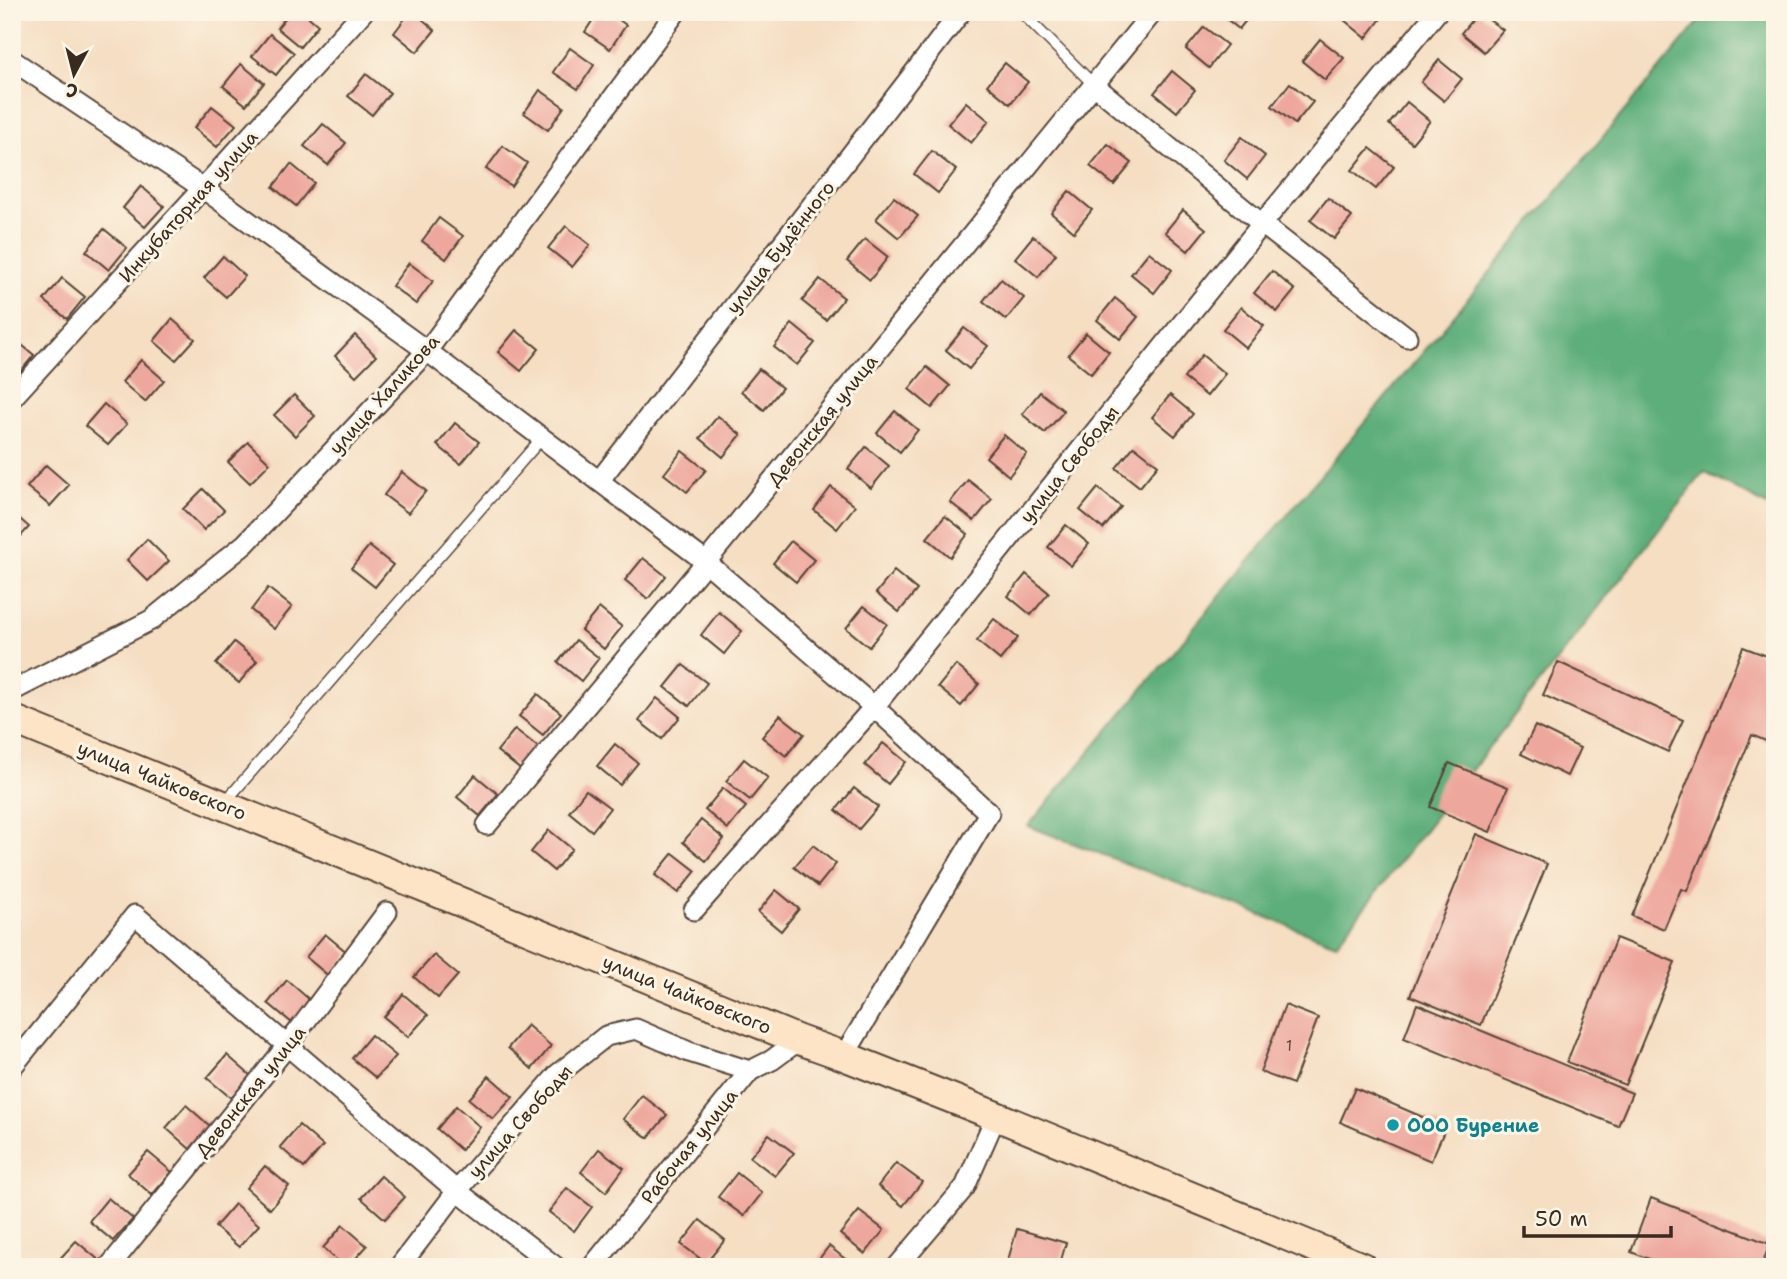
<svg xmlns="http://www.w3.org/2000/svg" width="1787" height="1279" font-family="'Shantell Sans',sans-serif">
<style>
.forest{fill:#5dae7a;stroke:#4c6c4c;stroke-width:2}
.building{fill:#eea79d}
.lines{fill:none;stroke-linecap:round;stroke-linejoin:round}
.lane-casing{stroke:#574537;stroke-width:13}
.street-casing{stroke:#574537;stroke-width:23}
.secondary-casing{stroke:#574537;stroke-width:32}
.lane{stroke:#fff;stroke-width:10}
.street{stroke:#fff;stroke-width:19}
.secondary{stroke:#fee4c6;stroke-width:28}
.culture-dot{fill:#0f9aa8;stroke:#fcf5e5;stroke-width:2.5}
.labels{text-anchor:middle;stroke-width:6;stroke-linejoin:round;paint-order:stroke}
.number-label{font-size:16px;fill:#68493e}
.street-label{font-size:19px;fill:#3b2a1e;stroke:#fcf5e5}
.culture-label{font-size:19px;font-weight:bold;fill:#0d838f;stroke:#fcf5e5;text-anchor:start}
</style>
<rect width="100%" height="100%" fill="#fcf5e5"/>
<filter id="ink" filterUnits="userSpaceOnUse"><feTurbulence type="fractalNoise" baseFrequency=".0143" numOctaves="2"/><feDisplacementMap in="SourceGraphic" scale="14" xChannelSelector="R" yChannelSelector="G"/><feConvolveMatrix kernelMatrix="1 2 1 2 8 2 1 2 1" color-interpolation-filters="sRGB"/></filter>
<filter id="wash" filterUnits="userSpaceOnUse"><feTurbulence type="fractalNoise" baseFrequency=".00686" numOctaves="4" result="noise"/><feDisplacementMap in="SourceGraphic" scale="28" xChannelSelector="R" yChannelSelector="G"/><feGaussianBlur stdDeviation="1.57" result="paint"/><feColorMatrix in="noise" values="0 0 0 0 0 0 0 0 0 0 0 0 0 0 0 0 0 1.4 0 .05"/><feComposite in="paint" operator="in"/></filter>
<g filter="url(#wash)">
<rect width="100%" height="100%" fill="#f5dec2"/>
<polygon class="forest" points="1707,12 1775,12 1775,510 1704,472 1336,944 1028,826"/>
<g id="blocks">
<g class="building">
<polygon points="290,12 303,12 318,25 300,47 277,28"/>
<polygon points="410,12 414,12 435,30 417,52 394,33"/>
<polygon points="598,12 608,12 626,25 610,49 585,32"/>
<polygon points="1218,12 1253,12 1239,29"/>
<polygon points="1348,12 1380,12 1384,15 1366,38 1343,19"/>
<polygon points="1478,12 1503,30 1484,52 1461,33"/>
<polygon points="1204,27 1227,45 1209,68 1186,49"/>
<polygon points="270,34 294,53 276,75 252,56"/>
<polygon points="1320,39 1344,58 1325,80 1302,61"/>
<polygon points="570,48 594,65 578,89 553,72"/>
<polygon points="1439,60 1462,79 1444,101 1421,82"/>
<polygon points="1005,63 1028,82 1010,104 987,85"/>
<polygon points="241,64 264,83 246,105 223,86"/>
<polygon points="1172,71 1195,90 1177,112 1154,93"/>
<polygon points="366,74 390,93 372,115 348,96"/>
<polygon points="1290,83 1313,102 1295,124 1272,106"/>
<polygon points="540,90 564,107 548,130 524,113"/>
<polygon points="966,102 989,121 971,143 948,124"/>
<polygon points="1407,102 1430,121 1412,143 1389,124"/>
<polygon points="212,106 236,125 217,147 194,128"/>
<polygon points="323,124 346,143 328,165 304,146"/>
<polygon points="1242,137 1265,156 1247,179 1224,160"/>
<polygon points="1108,144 1132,163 1114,185 1090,166"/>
<polygon points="503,146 527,163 511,186 486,169"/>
<polygon points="1370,148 1394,167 1376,189 1352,170"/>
<polygon points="932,151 956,170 938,193 914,174"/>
<polygon points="291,164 314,183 296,206 273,187"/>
<polygon points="141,186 164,206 145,227 123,208"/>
<polygon points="1069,191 1092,210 1074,232 1051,213"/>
<polygon points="894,197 918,216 899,238 876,219"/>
<polygon points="1328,198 1352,217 1334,239 1310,220"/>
<polygon points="1183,210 1206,229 1188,251 1165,232"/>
<polygon points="439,218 463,236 446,259 422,241"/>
<polygon points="566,226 590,245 572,267 548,248"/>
<polygon points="104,229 127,248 109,270 86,251"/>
<polygon points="1033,236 1056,254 1038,277 1015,258"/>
<polygon points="865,239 888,257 870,280 847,261"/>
<polygon points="1149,252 1172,270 1154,293 1131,274"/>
<polygon points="223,256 245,276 226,297 204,278"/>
<polygon points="409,263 433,281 416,304 392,286"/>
<polygon points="1272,271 1295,290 1277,312 1254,293"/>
<polygon points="62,278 85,297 67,319 44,300"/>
<polygon points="820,279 844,298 826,320 802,301"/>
<polygon points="1001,279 1024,298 1006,320 983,301"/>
<polygon points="1115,298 1138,317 1120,339 1097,320"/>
<polygon points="1241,307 1264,326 1246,348 1223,329"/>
<polygon points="172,319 195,339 176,360 154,341"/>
<polygon points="792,324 815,343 797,365 774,347"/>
<polygon points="964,328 988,346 969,369 946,350"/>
<polygon points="516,330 539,349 521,371 498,352"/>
<polygon points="1086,333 1109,352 1091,374 1068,355"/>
<polygon points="355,335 376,356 356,376 335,356"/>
<polygon points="12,337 34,355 16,377 12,375"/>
<polygon points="1202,355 1225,374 1207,396 1184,378"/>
<polygon points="141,360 164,380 145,402 122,382"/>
<polygon points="927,367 950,386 932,408 909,389"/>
<polygon points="759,369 782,388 764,410 741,391"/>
<polygon points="1040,392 1064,411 1045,433 1022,414"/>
<polygon points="294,395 315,416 295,436 274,415"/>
<polygon points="1170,395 1193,414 1175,436 1152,417"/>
<polygon points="104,404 127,424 108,445 85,426"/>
<polygon points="895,411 918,430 900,452 877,433"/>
<polygon points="718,416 741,435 723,457 700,438"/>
<polygon points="455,423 479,442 461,464 437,445"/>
<polygon points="1004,435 1027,454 1009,476 986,457"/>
<polygon points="248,442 270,463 250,483 228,462"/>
<polygon points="1134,446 1158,465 1140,487 1116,468"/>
<polygon points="866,447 889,466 871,488 848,469"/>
<polygon points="682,451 706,470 687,492 664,474"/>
<polygon points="46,465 69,485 50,506 27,487"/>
<polygon points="402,472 426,491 408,513 384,495"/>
<polygon points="968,480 992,499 974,521 950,502"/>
<polygon points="831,487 855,506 837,529 814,510"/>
<polygon points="1098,488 1121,507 1103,529 1080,510"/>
<polygon points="203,489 224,510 204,530 183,509"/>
<polygon points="12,512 29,527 12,546"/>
<polygon points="945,516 968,534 950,557 927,538"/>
<polygon points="1066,525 1089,544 1071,566 1048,547"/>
<polygon points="147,539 169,561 148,581 127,560"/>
<polygon points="791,541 814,560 796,582 773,563"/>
<polygon points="369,546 393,565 375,587 351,568"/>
<polygon points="643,558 666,576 648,599 625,580"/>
<polygon points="894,571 917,590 899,612 876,593"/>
<polygon points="1026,574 1049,593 1031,615 1008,596"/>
<polygon points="268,588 292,607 274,629 251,610"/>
<polygon points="864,606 887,624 869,647 846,628"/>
<polygon points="599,608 622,627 604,649 581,630"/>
<polygon points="719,612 742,631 724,654 701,635"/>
<polygon points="994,619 1018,638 1000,660 977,641"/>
<polygon points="576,640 599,658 581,681 558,662"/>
<polygon points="234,642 257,661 239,683 216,664"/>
<polygon points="1743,647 1775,659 1775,727 1768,742 1752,735 1687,891 1681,889 1664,929 1632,916"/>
<polygon points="1558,662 1683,720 1668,752 1543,695"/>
<polygon points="683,665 707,683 689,706 665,687"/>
<polygon points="956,665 979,684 961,706 938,687"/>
<polygon points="538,694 561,713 543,735 519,716"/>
<polygon points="657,698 680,717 662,739 639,721"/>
<polygon points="780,715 804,734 786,756 762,737"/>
<polygon points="1535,726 1580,748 1567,776 1521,754"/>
<polygon points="515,729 539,748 521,770 497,751"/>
<polygon points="883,743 906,762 888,784 865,765"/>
<polygon points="615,744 638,763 620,785 597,766"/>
<polygon points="744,759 768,778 750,800 726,781"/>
<polygon points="1449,763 1508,787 1490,832 1430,807"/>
<polygon points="475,775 498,794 480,816 457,797"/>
<polygon points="723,788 746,807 728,829 705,810"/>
<polygon points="854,788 878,807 859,829 836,810"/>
<polygon points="586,790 610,808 592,831 569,812"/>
<polygon points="701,820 724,839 706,861 683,842"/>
<polygon points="549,830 572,849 554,871 531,852"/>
<polygon points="1476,834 1547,864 1481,1025 1410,996"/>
<polygon points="813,845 836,864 818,886 794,867"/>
<polygon points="673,853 696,871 678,893 655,875"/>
<polygon points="776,890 799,909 781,931 758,912"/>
<polygon points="325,934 349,954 330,977 306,957"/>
<polygon points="1616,938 1675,962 1625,1085 1567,1062"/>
<polygon points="434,955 458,975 438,998 414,977"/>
<polygon points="287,980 311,1001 292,1023 268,1003"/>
<polygon points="403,994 428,1015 408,1037 384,1017"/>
<polygon points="1417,1004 1632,1093 1618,1126 1404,1038"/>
<polygon points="1285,1005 1318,1018 1293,1084 1260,1072"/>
<polygon points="527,1025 551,1046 532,1069 508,1048"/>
<polygon points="371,1035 396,1056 376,1078 352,1058"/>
<polygon points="227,1055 251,1076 231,1098 207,1078"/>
<polygon points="489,1076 513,1097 493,1119 469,1099"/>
<polygon points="1355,1088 1446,1127 1431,1161 1340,1122"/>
<polygon points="642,1095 667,1115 648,1138 623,1119"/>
<polygon points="186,1105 210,1126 190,1149 166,1128"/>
<polygon points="456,1106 480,1127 461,1150 437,1129"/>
<polygon points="299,1125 323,1146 304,1168 280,1147"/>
<polygon points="769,1134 794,1153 775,1176 750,1157"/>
<polygon points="599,1149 624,1168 606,1192 581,1172"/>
<polygon points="148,1152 172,1172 152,1195 128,1174"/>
<polygon points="896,1163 922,1182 903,1206 878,1186"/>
<polygon points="265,1166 289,1186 270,1209 246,1188"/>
<polygon points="737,1173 762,1193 744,1216 718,1197"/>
<polygon points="381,1176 405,1197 385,1219 361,1198"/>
<polygon points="567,1188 592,1207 574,1231 549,1212"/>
<polygon points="108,1198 133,1219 113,1241 89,1221"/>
<polygon points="1651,1198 1770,1244 1761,1267 1670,1267 1631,1252"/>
<polygon points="235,1204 259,1225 239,1247 215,1227"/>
<polygon points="859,1211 884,1230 865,1254 840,1234"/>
<polygon points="700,1220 725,1240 706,1263 681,1244"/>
<polygon points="343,1225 367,1246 348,1267 345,1267 323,1248"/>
<polygon points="1017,1229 1066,1243 1059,1267 1006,1267"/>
<polygon points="76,1241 100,1261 95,1267 60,1267 56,1263"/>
<polygon points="829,1246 855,1267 813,1267"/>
</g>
</g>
</g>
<g filter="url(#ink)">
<use href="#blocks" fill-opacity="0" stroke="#574537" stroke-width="2"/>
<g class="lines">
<g class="lane-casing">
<g id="lane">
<polyline points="1021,12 1094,85"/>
<polyline points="225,802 542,438"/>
</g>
</g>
<g class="street-casing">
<g id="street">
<polyline points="12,60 204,189 427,351 706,562 874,707 989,813 844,1056"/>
<polyline points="1094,85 1262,224 1407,337"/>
<polyline points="12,398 363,12"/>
<polyline points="599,481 961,12"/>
<polyline points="12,691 151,620 245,544 427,351 676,12"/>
<polyline points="487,825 706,562 1153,12"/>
<polyline points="694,910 874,707 1262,224 1437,12"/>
<polyline points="12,1067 135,915 457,1191 556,1267"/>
<polyline points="109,1267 287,1046 387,912"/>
<polyline points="399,1267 457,1191 558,1074 606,1036 636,1029 689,1052 750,1071"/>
<polyline points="592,1267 750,1071 772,1060 799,1040"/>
<polyline points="897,1267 965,1187 996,1116"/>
</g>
</g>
<g class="secondary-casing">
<polyline id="secondary" points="12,719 799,1040 844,1056 996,1116 1362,1267"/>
</g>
<use href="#lane" class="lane"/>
<use href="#street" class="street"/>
<use href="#secondary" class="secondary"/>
</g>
</g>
<circle class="culture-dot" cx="1393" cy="1125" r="7"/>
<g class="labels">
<g class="number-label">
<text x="1289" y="1051">1</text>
</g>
<g class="street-label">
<text transform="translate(188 206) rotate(-48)" y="7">Инкубаторная улица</text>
<text transform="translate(780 247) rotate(-52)" y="7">улица Будённого</text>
<text transform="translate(384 394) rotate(-48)" y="7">улица Халикова</text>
<text transform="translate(822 420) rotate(-51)" y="7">Девонская улица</text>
<text transform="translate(1069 464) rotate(-51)" y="7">улица Свободы</text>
<text transform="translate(162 780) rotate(22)" y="7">улица Чайковского</text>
<text transform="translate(687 994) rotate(22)" y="7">улица Чайковского</text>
<text transform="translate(250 1091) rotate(-51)" y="7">Девонская улица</text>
<text transform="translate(520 1121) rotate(-48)" y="7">улица Свободы</text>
<text transform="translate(689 1146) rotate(-51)" y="7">Рабочая улица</text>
</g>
<g class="culture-label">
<text x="1407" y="1132">ООО Бурение</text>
</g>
</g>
<rect width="1787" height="1279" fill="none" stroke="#fcf5e5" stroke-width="42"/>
<g transform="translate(74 74) rotate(187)" stroke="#fcf5e5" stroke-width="5" paint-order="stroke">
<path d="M0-5L12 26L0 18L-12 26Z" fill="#3b2a1e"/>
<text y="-10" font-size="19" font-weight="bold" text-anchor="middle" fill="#3b2a1e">С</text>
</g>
<path d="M1524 1226v10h147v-10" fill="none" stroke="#3b2a1e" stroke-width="3.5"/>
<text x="1535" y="1226" font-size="21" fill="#3b2a1e" stroke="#fcf5e5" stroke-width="5" paint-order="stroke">50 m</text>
</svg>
